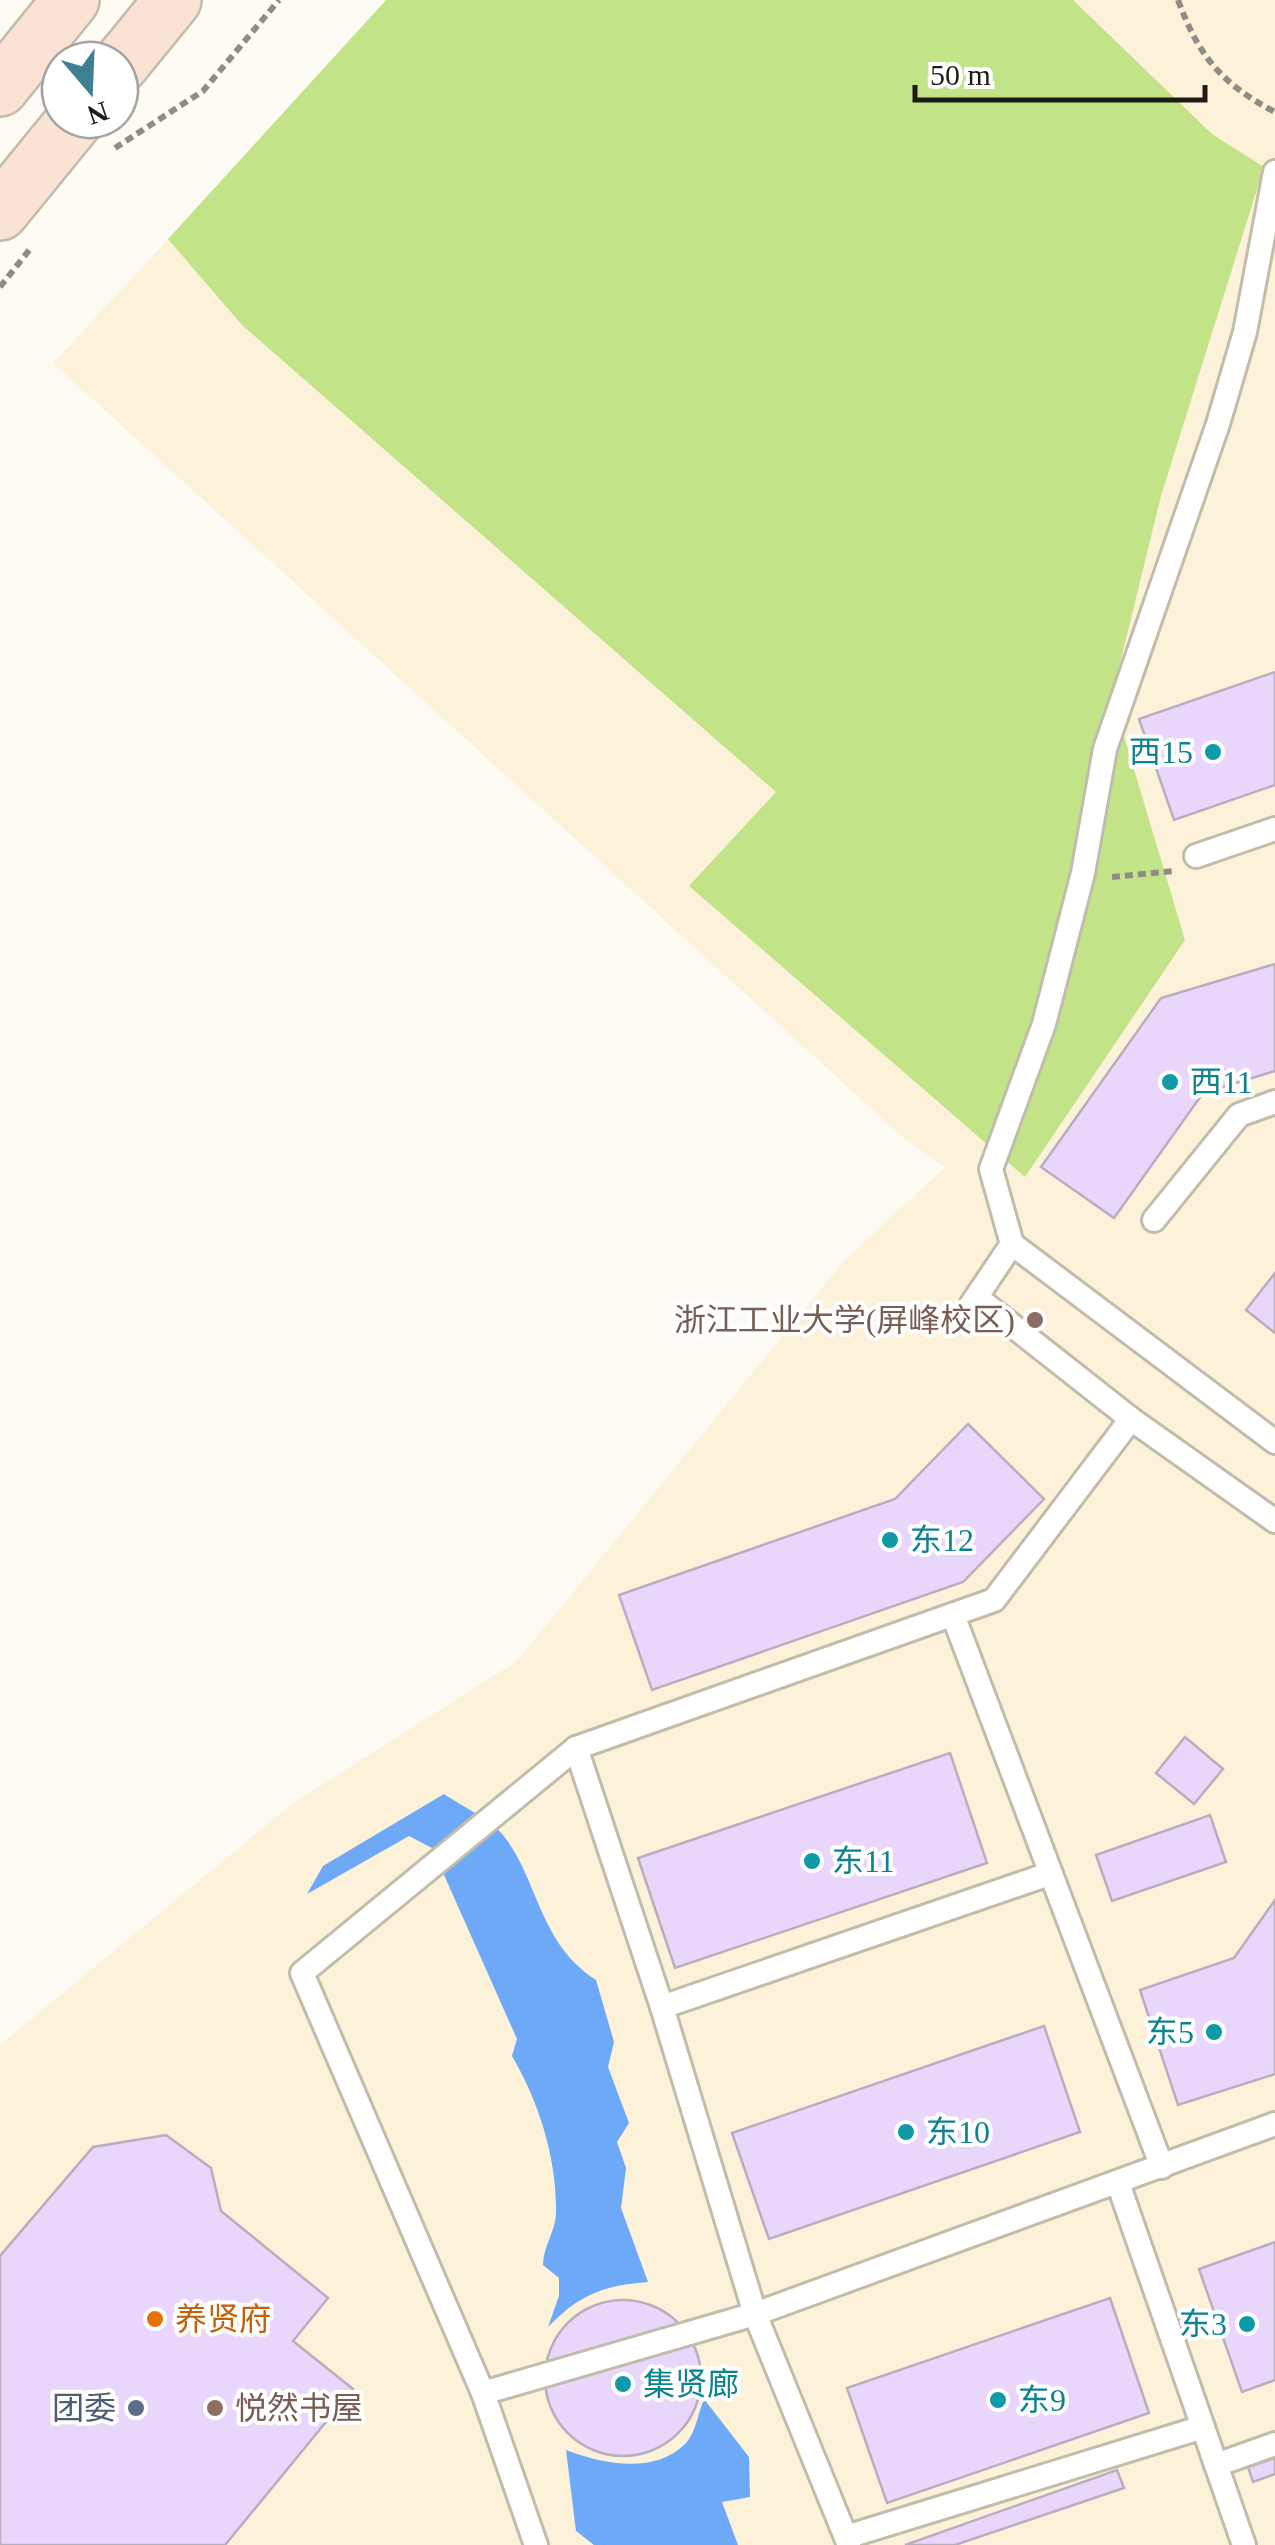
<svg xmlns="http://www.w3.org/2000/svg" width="1275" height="2545" font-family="'Times New Roman','Noto Sans SC',serif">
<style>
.built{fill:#fcf2d9}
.green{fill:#c3e388}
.water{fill:#6ea9f7}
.building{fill:#e9d7fb;stroke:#b7afbf;stroke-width:2.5}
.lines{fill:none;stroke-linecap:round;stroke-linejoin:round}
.lane-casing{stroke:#c2bcaa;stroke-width:28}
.secondary-casing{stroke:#c2bcaa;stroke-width:60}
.path{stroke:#8e8c85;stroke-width:6;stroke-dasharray:8 5;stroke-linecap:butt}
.lane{stroke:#fff;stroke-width:22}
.secondary{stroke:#fae3d5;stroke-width:55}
.culture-dot{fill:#0f9aa8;stroke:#fff;stroke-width:4}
.education-dot{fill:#8d6e63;stroke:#fff;stroke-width:4}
.food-dot{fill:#e8710a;stroke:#fff;stroke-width:4}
.service-dot{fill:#5c6f8a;stroke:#fff;stroke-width:4}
.labels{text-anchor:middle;stroke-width:8;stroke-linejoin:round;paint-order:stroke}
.culture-label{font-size:32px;fill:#0d838f;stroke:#fff;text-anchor:start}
.education-label{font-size:32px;fill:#785e54;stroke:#fff;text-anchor:end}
.food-label{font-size:32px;fill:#c56008;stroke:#fff;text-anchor:start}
.service-label{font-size:32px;fill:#4e5e75;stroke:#fff;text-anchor:end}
</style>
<rect width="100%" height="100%" fill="#fefbf4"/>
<polygon class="built" points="392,0 1275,0 1275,2545 0,2545 0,2045 292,1804 517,1661 844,1261 945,1167 906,1140 53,363"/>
<polygon class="green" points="386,0 1073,0 1212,134 1264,167 1161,496 1112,696 1185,940 1025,1177 689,886 776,792 242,325 168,239"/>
<g class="water">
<path d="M444 1794C461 1806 489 1818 503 1835 539 1880 538 1942 596 1980L614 2042 608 2067 629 2123 617 2142 626 2168 621 2208 648 2282C604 2285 579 2295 548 2327L559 2296V2278L543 2265C543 2246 556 2231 556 2213 557 2159 539 2102 512 2056L517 2039 432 1848 409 1836 307 1894 323 1866Z"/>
<path d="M704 2399 749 2457 750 2497 722 2502 738 2545H594L576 2531 566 2450C603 2464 655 2475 686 2443 696 2432 698 2413 704 2399Z"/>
</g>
<g class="building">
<polygon points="1275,672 1275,785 1174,820 1139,719"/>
<polygon points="1275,964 1275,1071 1203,1093 1114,1218 1041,1167 1161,998"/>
<polygon points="1275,1273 1275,1333 1246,1310"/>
<polygon points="968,1424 1044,1499 963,1582 652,1690 619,1595 895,1499"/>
<polygon points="1185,1737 1223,1769 1194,1804 1156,1773"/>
<polygon points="950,1753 987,1863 675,1968 638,1858"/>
<polygon points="1210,1815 1226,1862 1112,1901 1096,1855"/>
<polygon points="1275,1900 1275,2074 1178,2105 1140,1990 1234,1958"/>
<polygon points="1044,2026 1080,2132 769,2239 732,2133"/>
<polygon points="166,2135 211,2168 221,2211 328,2298 293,2341 353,2389 225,2545 0,2545 0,2256 93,2147"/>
<polygon points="1275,2242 1275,2380 1242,2392 1199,2269"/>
<polygon points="1110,2298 1149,2413 887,2503 847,2388"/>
<circle cx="623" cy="2378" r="78"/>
<polygon points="1275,2458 1275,2474 1253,2482 1248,2467"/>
<polygon points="1117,2470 1124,2488 955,2545 905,2545"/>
</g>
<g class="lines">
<g class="lane-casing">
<g id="lane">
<polyline points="1196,856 1275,829"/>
<polyline points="1154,1220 1239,1115 1275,1102"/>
<polyline points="1012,1244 991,1169 1044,1024 1083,873 1105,749 1218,424 1245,332 1275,172"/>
<polyline points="1275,1442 1012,1244 971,1305 985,1304 1131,1419 1275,1521"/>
<polyline points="953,1615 1162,2167"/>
<polyline points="576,1748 662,2007 755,2314 849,2545"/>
<polyline points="662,2007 1049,1874"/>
<polyline points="1118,2183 1244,2545"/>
<polyline points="483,2393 302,1973 576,1748 994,1600 1131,1419"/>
<polyline points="1216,2465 1275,2444"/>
<polyline points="846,2537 1203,2427"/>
<polyline points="536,2545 483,2393 755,2314 1275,2124"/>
</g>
</g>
<g class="secondary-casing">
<g id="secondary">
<polyline points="120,65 173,0"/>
<polyline points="0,88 71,0"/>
<polyline points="0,212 75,120"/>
</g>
</g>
<g class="path">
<path d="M1178 0C1199 57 1222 84 1275 112"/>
<polyline points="115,148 203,91 279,0"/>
<polyline points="0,287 30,249"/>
<polyline points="1112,877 1174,871"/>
</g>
<use href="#lane" class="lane"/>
<use href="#secondary" class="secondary"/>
</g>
<g class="culture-dot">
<circle cx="1213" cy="752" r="10"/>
<circle cx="1170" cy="1082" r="10"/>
<circle cx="890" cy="1540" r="10"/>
<circle cx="812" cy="1861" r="10"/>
<circle cx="1214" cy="2032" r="10"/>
<circle cx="906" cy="2132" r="10"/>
<circle cx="1247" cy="2324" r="10"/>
<circle cx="623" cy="2384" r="10"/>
<circle cx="998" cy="2400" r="10"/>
</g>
<g class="education-dot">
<circle cx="1035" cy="1320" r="10"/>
<circle cx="215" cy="2408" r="10"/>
</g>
<circle class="food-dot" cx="155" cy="2319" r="10"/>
<circle class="service-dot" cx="136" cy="2408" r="10"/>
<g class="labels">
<g class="culture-label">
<text x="1193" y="763" text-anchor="end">西15</text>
<text x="1190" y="1093">西11</text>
<text x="910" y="1551">东12</text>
<text x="832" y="1872">东11</text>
<text x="1194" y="2043" text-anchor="end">东5</text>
<text x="926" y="2143">东10</text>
<text x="1227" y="2335" text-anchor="end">东3</text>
<text x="643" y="2395">集贤廊</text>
<text x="1018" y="2411">东9</text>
</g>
<g class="education-label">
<text x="1015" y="1331">浙江工业大学(屏峰校区)</text>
<text x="235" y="2419" text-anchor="start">悦然书屋</text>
</g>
<g class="food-label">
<text x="175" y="2330">养贤府</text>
</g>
<g class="service-label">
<text x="116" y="2419">团委</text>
</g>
</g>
<g transform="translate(90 90) rotate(161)"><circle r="48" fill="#ffffff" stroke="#a5a4a1" stroke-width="2.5"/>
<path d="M0-8L18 38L0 25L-18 38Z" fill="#3e7f92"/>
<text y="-15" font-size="28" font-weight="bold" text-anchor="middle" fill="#1e1c15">N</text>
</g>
<path d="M915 85v15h290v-15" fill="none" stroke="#1e1c15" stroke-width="5"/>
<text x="930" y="85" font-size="30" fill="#1e1c15" stroke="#ffffff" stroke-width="8" paint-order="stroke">50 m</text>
</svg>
